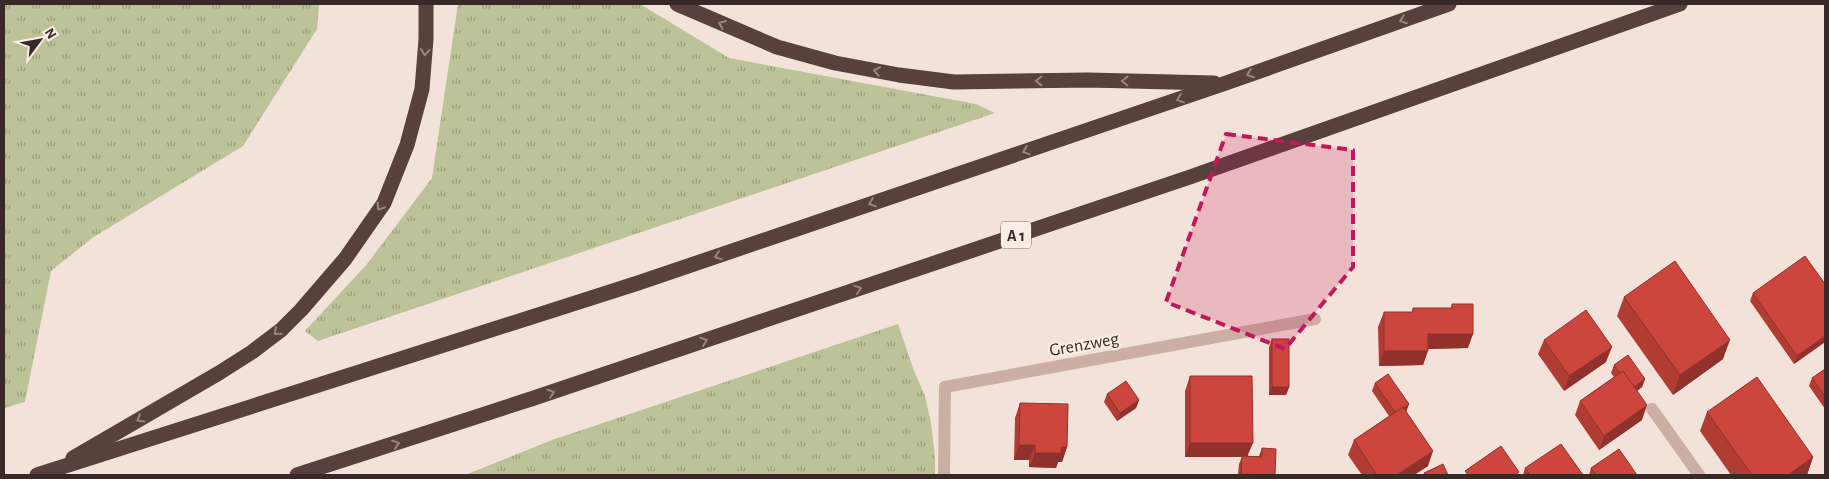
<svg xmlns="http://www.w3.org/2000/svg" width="1829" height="479" font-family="'Alegreya Sans',sans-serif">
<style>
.grass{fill:url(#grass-tufts)}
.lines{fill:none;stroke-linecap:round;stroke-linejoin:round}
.service{stroke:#cbafa4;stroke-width:12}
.minor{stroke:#cbafa4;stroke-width:12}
.motorway{stroke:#58403d;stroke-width:15}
.wall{fill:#b03c34}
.shaded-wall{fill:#90312b}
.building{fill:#cd463d;stroke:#90312b}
.oneway{stroke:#998580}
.marked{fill:#c2185b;fill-opacity:0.2;stroke:#c2185b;stroke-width:4;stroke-dasharray:10 6;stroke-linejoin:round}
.labels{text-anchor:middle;stroke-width:4.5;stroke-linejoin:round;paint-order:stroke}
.shield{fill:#faede5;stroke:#71645f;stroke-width:1}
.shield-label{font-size:16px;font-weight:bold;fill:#362926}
.street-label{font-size:18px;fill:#362926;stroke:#faede5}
</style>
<defs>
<pattern id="grass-tufts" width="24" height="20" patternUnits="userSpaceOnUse" patternTransform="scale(1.25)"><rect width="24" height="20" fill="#bcc398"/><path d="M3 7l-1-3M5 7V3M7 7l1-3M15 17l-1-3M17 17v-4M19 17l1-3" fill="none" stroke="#9a9e7c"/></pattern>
</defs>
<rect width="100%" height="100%" fill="#f3e2d9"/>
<g class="grass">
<polygon points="4,4 319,4 317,29 243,146 92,238 51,271 25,402 4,408"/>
<polygon points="458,4 640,4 729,58 976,104 995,113 318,341 305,331 367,264 432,178"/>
<polygon points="898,324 914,371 925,396 931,423 935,457 935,475 465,475 552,440"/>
</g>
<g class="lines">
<polyline class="service" points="1652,409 1699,475"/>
<polyline class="minor" points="944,475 945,387 1315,319"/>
<g class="motorway">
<polyline points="677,4 777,47 835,63 899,75 954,82 1088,80 1214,83"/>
<polyline points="73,458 219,373 252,352 281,330 301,310 345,259 384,203 407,145 422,89 426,39 426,4"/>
<polyline points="37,475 638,283 1226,83 1449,4"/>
<polyline points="297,475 534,398 1190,177 1680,4"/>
</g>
</g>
<g class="wall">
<polygon points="1825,284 1825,342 1794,364 1750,301 1753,293"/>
<polygon points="1624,297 1723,359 1673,395 1617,316"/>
<polygon points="1452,304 1468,348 1428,349 1423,365 1379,366 1378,327 1384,312 1412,312 1413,308 1451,308"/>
<polygon points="1272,339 1289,387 1286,395 1269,395 1269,347"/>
<polygon points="1544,340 1606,362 1564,391 1538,354"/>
<polygon points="1614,365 1645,379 1642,387 1637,391 1642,420 1599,450 1575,415 1580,401 1614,377 1611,373"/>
<polygon points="1825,369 1825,409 1809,386 1812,378"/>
<polygon points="1190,376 1248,456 1259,456 1262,448 1275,475 1238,475 1239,464 1242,457 1185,457 1185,391"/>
<polygon points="1375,383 1409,404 1406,411 1428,466 1414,475 1362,475 1348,455 1354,440 1389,416 1372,391"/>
<polygon points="1107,394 1139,400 1136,408 1117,421 1104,402"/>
<polygon points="1020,403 1067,447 1062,462 1058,462 1056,468 1029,467 1029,460 1014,460 1015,418"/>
<polygon points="1707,412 1813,457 1807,475 1731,475 1700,431"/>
<polygon points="1525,468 1583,475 1523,475"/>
<polygon points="1591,468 1637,475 1589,475"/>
</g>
<g class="shaded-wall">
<polygon points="1428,334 1473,334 1468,348 1422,349"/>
<polygon points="1825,336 1825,342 1794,364 1797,356"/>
<polygon points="1730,340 1723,359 1673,395 1680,375"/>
<polygon points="1612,347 1606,362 1564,391 1569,376"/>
<polygon points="1384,351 1428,351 1423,365 1379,366"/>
<polygon points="1645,379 1642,387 1628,397 1631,389"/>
<polygon points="1272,387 1289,387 1286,395 1269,395"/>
<polygon points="1139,400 1136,408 1117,421 1120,413"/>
<polygon points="1409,404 1406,412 1395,413"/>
<polygon points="1647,405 1642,420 1599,450 1604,436"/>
<polygon points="1190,443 1253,443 1247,457 1185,457"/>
<polygon points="1019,445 1035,445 1029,460 1014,460"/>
<polygon points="1061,447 1067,447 1062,462 1058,462 1056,468 1029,467 1035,453"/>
<polygon points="1433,451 1428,466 1414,475 1397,475"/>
<polygon points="1813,457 1807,475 1788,475"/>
<polygon points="1241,474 1275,475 1240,475"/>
</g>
<g class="building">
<polygon points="1805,256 1825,284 1825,336 1797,356 1753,293"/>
<polygon points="1675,261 1730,340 1680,375 1624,297"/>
<polygon points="1452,304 1473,304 1473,334 1428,334 1428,351 1384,351 1384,312 1413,312 1413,308 1452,308"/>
<polygon points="1586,310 1612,347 1569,376 1544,340"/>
<rect x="1272" y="339" width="17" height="48"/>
<polygon points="1628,355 1645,379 1634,387 1623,371 1620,373 1614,365"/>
<polygon points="1825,369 1825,397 1812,378"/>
<polygon points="1623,371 1647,405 1604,436 1580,401"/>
<polygon points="1388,374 1409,404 1404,408 1403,407 1395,412 1375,383"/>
<polygon points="1190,376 1252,376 1253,443 1190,443"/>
<polygon points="1757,377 1813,457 1788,475 1752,475 1707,412"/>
<polygon points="1126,381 1139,400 1120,413 1107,394"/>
<polygon points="1020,403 1068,404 1067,447 1061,447 1061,453 1035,453 1035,445 1019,445"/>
<polygon points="1403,407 1433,451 1397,475 1377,475 1354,440"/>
<polygon points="1561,444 1583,475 1530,475 1525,468"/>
<polygon points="1501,446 1519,472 1516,475 1468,475 1465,471"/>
<polygon points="1262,448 1276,449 1275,475 1241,474 1242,456 1262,457"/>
<polygon points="1619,449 1637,475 1596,475 1591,468"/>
<polygon points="1443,464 1448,475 1425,475 1424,473"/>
</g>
<defs><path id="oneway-chevron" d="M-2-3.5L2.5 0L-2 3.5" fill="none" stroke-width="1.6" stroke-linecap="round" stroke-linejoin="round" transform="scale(1.25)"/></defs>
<g class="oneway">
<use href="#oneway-chevron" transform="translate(1403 20) rotate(160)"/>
<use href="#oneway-chevron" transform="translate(722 24) rotate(-156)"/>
<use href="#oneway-chevron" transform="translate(425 52) rotate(95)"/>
<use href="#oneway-chevron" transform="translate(877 71) rotate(-169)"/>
<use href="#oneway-chevron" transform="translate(1250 74) rotate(160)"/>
<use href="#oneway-chevron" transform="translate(1039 81) rotate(179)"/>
<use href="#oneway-chevron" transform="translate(1125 81) rotate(-179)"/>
<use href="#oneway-chevron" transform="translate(1180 99) rotate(161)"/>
<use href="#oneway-chevron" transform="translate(1026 151) rotate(161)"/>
<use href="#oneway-chevron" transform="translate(872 203) rotate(161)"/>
<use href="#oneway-chevron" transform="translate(380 207) rotate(122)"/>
<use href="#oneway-chevron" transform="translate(718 256) rotate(161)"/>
<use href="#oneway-chevron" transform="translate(858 289) rotate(-19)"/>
<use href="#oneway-chevron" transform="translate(277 332) rotate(140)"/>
<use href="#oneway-chevron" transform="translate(704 341) rotate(-19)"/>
<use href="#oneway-chevron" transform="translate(551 393) rotate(-19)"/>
<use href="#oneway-chevron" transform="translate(140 419) rotate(150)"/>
<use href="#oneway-chevron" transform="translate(396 444) rotate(-18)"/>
</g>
<path class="marked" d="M1226 134 1353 150V267L1285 349 1166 302Z"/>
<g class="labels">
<rect class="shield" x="1001" y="221.5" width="30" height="27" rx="4"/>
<g class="shield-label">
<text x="1016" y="241">A 1</text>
</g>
<g class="street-label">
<text transform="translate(1084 344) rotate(-10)" y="6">Grenzweg</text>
</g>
</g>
<rect width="1829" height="479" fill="none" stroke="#362926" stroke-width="10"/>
<g transform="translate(40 40) rotate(58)" stroke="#faede5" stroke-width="4" paint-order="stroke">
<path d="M0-4L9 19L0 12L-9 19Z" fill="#362926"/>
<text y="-8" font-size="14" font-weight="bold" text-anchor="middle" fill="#362926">N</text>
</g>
</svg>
